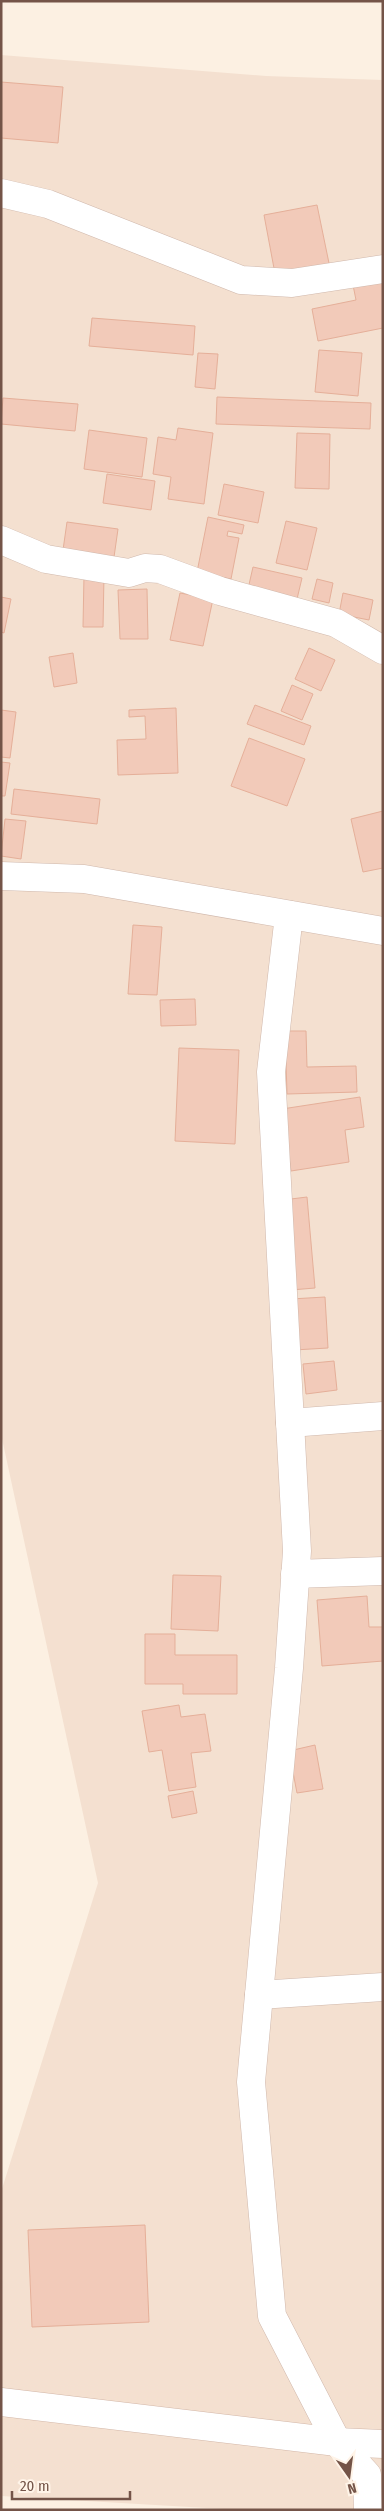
<svg xmlns="http://www.w3.org/2000/svg" width="384" height="2511" font-family="'Fira Sans Condensed',sans-serif">
<style>
.residential{fill:#f4e0d0}
.building{fill:#f2cab9;stroke:#e5af99}
.lines{fill:none;stroke-linecap:round;stroke-linejoin:round}
.street-casing{stroke:#d0b8ac;stroke-width:29}
.secondary-casing{stroke:#d3b7a8;stroke-width:29}
.street{stroke:#fff;stroke-width:28}
.secondary{stroke:#fff;stroke-width:28}
</style>
<rect width="100%" height="100%" fill="#fcf0e2"/>
<polygon class="residential" points="1,55 266,76 383,80 383,2510 241,2510 1,2496 1,2192 98,1883 1,1434"/>
<g class="building">
<polygon points="1,82 63,87 58,143 1,138"/>
<polygon points="317,205 330,268 276,279 264,215"/>
<polygon points="383,279 383,328 318,341 312,309 356,300 353,285"/>
<polygon points="92,318 195,326 193,355 89,346"/>
<polygon points="319,350 362,353 358,396 315,392"/>
<polygon points="198,353 218,354 215,389 195,387"/>
<polygon points="217,397 371,403 370,429 216,424"/>
<polygon points="3,398 78,404 75,431 1,424"/>
<polygon points="178,428 213,433 204,504 168,499 171,477 153,474 158,437 176,440"/>
<polygon points="89,430 147,438 142,477 84,469"/>
<polygon points="297,433 330,434 329,489 295,488"/>
<polygon points="107,474 155,481 151,510 103,503"/>
<polygon points="224,484 264,492 258,523 218,515"/>
<polygon points="208,517 244,525 242,534 228,531 227,536 239,538 231,579 197,572"/>
<polygon points="286,521 317,528 307,570 276,563"/>
<polygon points="67,522 118,529 114,557 63,550"/>
<polygon points="253,567 302,578 297,599 248,589"/>
<polygon points="84,575 104,575 103,627 83,627"/>
<polygon points="317,579 333,583 329,603 312,599"/>
<polygon points="147,589 148,639 120,639 118,590"/>
<polygon points="180,593 213,599 203,646 170,640"/>
<polygon points="343,593 373,600 369,620 339,614"/>
<polygon points="1,597 11,599 4,633 1,632"/>
<polygon points="309,648 335,660 321,691 295,679"/>
<polygon points="73,653 77,683 54,687 49,657"/>
<polygon points="292,685 313,694 302,720 281,711"/>
<polygon points="255,705 311,726 304,745 247,724"/>
<polygon points="176,708 178,773 118,775 117,740 146,739 145,716 129,717 129,710"/>
<polygon points="1,710 16,712 10,758 1,757"/>
<polygon points="249,738 305,759 287,806 231,786"/>
<polygon points="1,762 10,763 5,796 1,796"/>
<polygon points="14,789 100,799 97,824 11,814"/>
<polygon points="383,811 383,868 363,872 351,819"/>
<polygon points="5,819 26,821 21,859 1,856"/>
<polygon points="133,925 162,927 157,995 128,994"/>
<polygon points="195,999 196,1025 161,1026 160,1000"/>
<polygon points="285,1031 306,1031 307,1067 356,1066 357,1092 287,1094"/>
<polygon points="179,1048 239,1050 235,1144 175,1141"/>
<polygon points="360,1097 364,1127 345,1130 349,1162 291,1171 282,1109"/>
<polygon points="307,1197 315,1288 291,1290 283,1200"/>
<polygon points="325,1297 328,1348 294,1350 291,1299"/>
<polygon points="334,1361 337,1390 306,1394 303,1364"/>
<polygon points="173,1575 221,1576 218,1631 171,1629"/>
<polygon points="367,1596 369,1627 383,1627 383,1661 322,1666 317,1600"/>
<polygon points="145,1634 175,1634 175,1655 237,1655 237,1694 183,1694 183,1684 145,1684"/>
<polygon points="179,1705 181,1717 205,1714 211,1751 191,1753 196,1787 169,1791 162,1750 149,1752 142,1711"/>
<polygon points="315,1745 323,1789 297,1793 289,1751"/>
<polygon points="193,1791 197,1813 172,1818 168,1796"/>
<polygon points="145,2225 149,2322 32,2327 28,2230"/>
</g>
<g class="lines">
<g class="street-casing">
<g id="street">
<polyline points="1,193 48,204 241,280 292,283 383,269"/>
<polyline points="1,540 46,559 129,573 145,568 160,569 220,591 336,623 383,650"/>
<polyline points="1,876 84,879 383,931"/>
<polyline points="289,915 271,1072 297,1551 289,1668 251,2082 272,2316 337,2442 367,2475 368,2510"/>
<polyline points="290,1423 383,1416"/>
<polyline points="295,1574 383,1571"/>
<polyline points="259,1995 383,1987"/>
</g>
</g>
<g class="secondary-casing">
<polyline id="secondary" points="1,2402 337,2442 383,2444"/>
</g>
<use href="#street" class="street"/>
<use href="#secondary" class="secondary"/>
</g>
<rect width="384" height="2511" fill="none" stroke="#745448" stroke-width="5"/>
<g transform="translate(349 2476) rotate(166)" stroke="#fff4e8" stroke-width="4" paint-order="stroke">
<path d="M0-4L9 19L0 12L-9 19Z" fill="#745448"/>
<text y="-8" font-size="14" font-weight="bold" text-anchor="middle" fill="#745448">N</text>
</g>
<path d="M12 2491v8h118v-8" fill="none" stroke="#745448" stroke-width="2.5"/>
<text x="20" y="2491" font-size="15" fill="#745448" stroke="#fff4e8" stroke-width="4" paint-order="stroke">20 m</text>
</svg>
